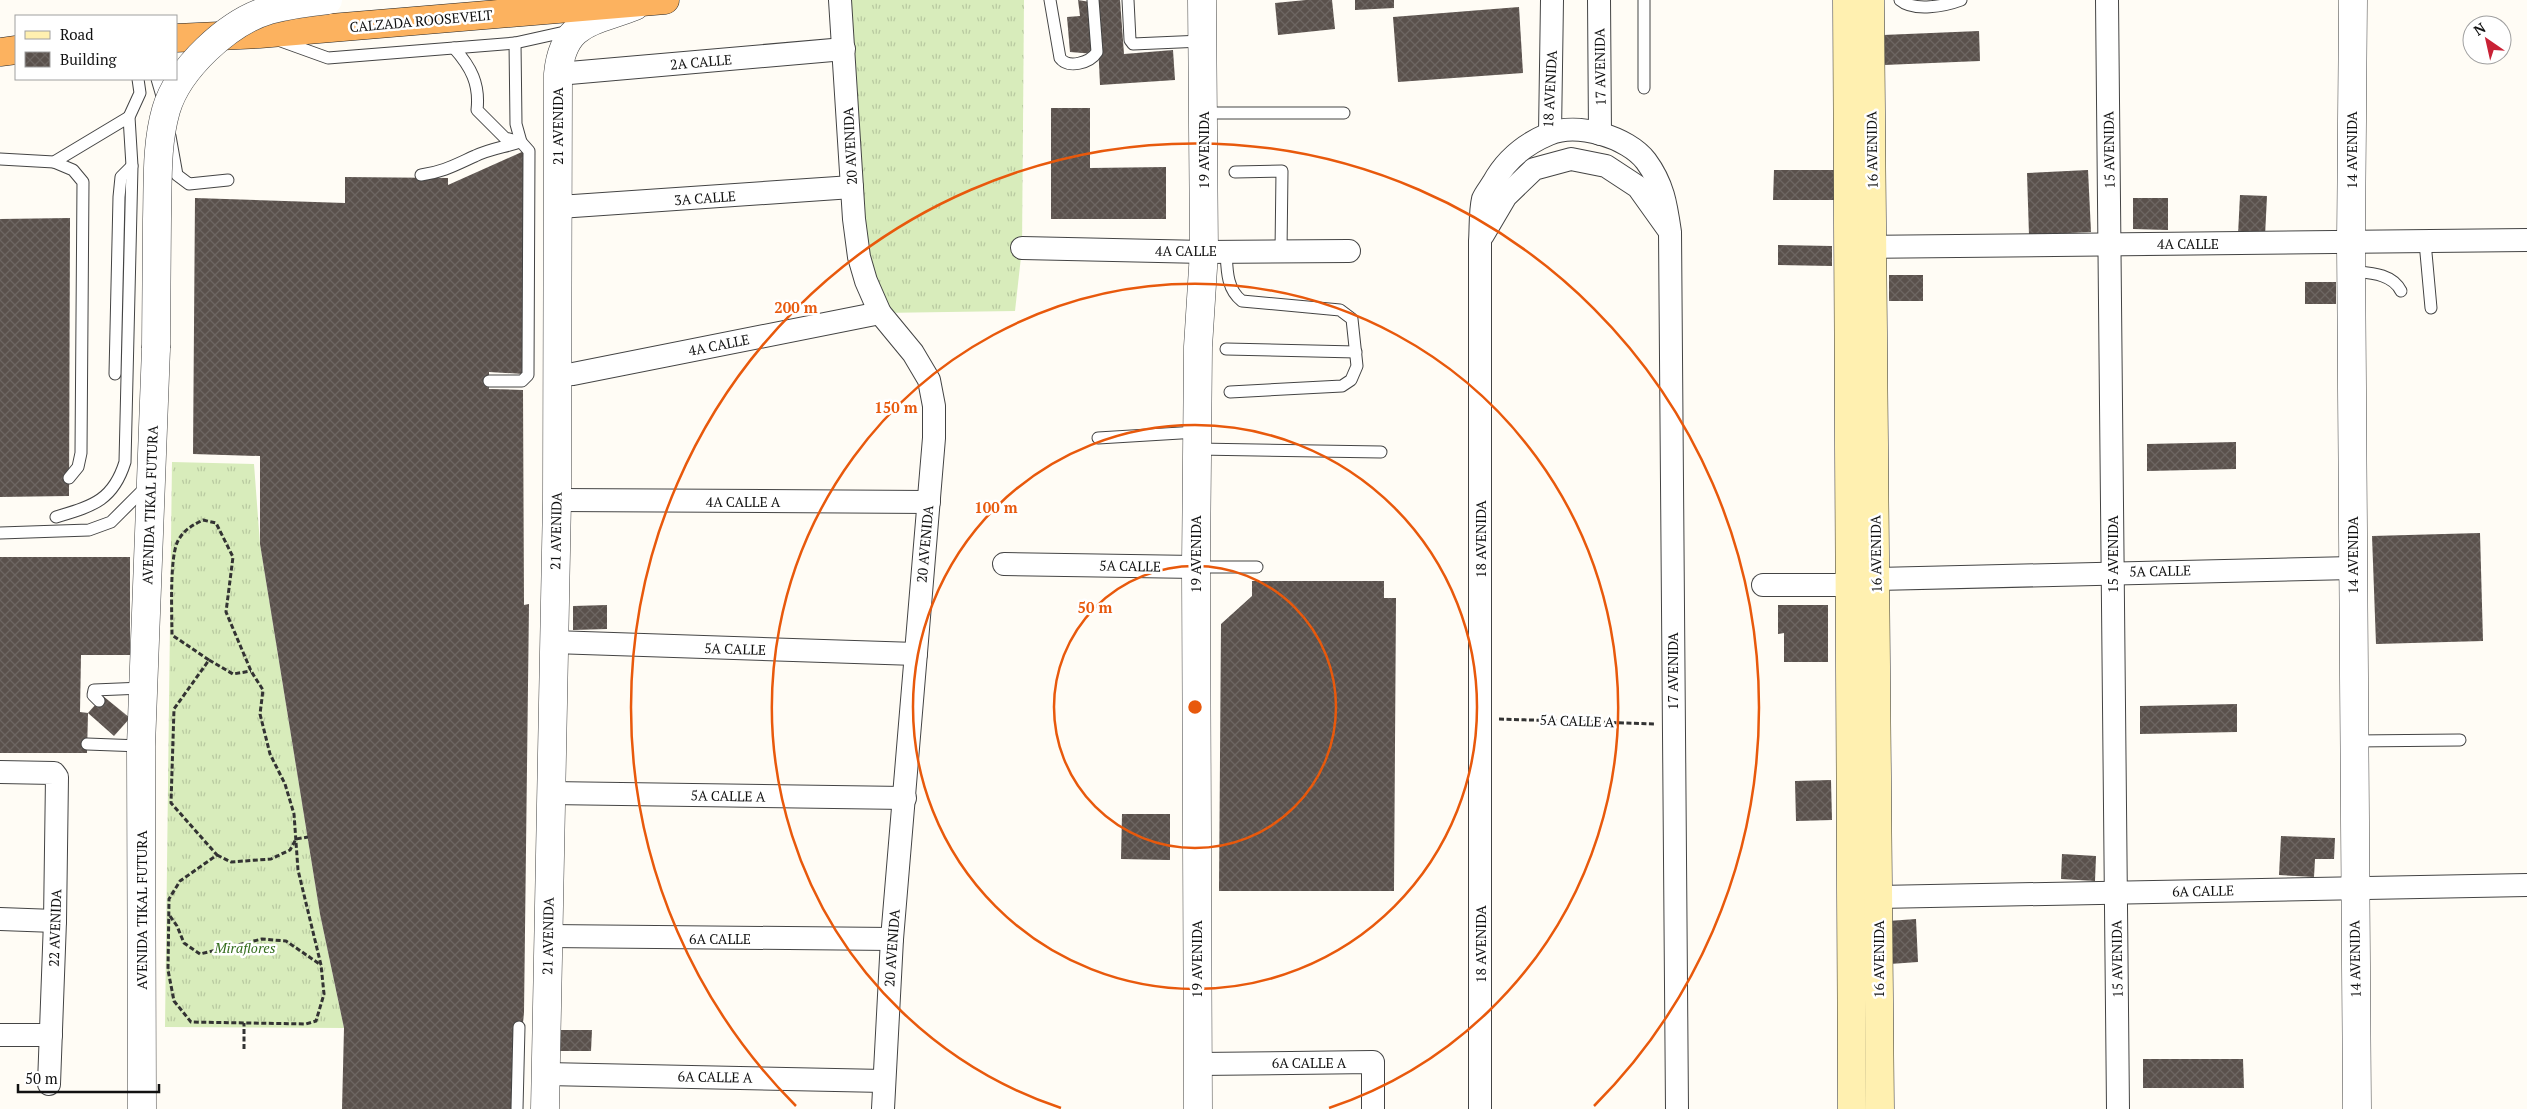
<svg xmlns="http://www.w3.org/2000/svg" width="2527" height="1109" font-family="'PT Serif',serif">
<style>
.grass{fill:url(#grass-tufts)}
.building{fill:url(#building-cross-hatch)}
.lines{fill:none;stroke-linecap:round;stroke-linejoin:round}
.service-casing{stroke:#444;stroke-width:13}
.minor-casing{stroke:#444;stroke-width:24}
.tertiary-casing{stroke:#444;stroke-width:29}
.secondary-casing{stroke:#333;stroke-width:29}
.trunk-casing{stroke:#222;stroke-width:29}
.path{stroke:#333;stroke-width:3;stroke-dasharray:5 2.5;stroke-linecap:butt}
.service{stroke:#fff;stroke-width:11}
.minor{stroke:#fff;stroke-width:22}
.tertiary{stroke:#fff;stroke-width:28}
.secondary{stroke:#fff0b0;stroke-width:28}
.trunk{stroke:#fcb25f;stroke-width:28}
.tertiary-bridge-casing{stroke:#444;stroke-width:29;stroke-linecap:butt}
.tertiary-bridge{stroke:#fff;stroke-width:28}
.ring{fill:none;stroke:#e8590c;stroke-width:2.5}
.labels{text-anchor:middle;stroke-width:5;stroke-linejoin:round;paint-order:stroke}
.street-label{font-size:14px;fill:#111;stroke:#fff}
.park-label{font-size:14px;font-style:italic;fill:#336d1c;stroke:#fff}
.centre{fill:#e8590c;stroke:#fff;stroke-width:2.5}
.ring-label{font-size:15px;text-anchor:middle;font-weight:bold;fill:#e8590c;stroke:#fff;stroke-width:5;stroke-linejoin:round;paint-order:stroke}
</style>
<defs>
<pattern id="grass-tufts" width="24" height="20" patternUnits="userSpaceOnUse" patternTransform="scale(1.25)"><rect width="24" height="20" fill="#d8ecbb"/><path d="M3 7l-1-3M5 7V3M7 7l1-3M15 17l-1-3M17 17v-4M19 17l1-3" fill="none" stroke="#b8c9a0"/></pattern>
<pattern id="building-cross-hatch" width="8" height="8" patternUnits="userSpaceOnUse" patternTransform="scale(1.25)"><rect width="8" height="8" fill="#5a514c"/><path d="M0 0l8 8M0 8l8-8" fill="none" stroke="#6d6662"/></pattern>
</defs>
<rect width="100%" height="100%" fill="#fffcf5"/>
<g class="grass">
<polygon points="840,0 1024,0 1022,248 1015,311 880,313 866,281"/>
<polygon points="172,462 254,464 260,544 320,914 344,1028 165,1027"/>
</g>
<g class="building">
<polygon points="1078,0 1090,2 1095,54 1070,52 1067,17 1080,16"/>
<polygon points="1096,0 1120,0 1124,54 1173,50 1175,80 1100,85"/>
<polygon points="1306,0 1332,0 1335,29 1278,35 1275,3"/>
<polygon points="1355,0 1394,0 1394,8 1355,10"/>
<polygon points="1519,7 1523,73 1398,82 1393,17"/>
<polygon points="1979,31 1980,61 1884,65 1883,35"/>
<polygon points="1051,108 1090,108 1090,168 1166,167 1166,219 1051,219"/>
<polygon points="524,151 523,374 489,372 489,389 523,390 524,605 529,604 524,1013 514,1109 342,1109 344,1028 320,914 260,544 260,456 193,454 195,198 345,203 345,177 448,178 448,185"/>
<polygon points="1774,170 1837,170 1837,200 1773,200"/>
<polygon points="2088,170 2091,232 2029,235 2027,173"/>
<polygon points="2240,195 2267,196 2265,236 2238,235"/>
<polygon points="2133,198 2168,198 2168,230 2133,229"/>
<polygon points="70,218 69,496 0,497 0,219"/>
<polygon points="1778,245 1832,246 1832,266 1778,265"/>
<rect x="1889" y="275" width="34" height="26"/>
<rect x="2305" y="282" width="31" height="22"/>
<polygon points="2236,442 2236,469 2147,471 2147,444"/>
<polygon points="2480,533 2483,641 2376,644 2372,536"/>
<polygon points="0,557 130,557 130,655 81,655 80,712 88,713 87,753 0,753"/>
<polygon points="1252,581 1384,581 1384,598 1396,598 1394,891 1219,891 1221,624 1252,596"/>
<polygon points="607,605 607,629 573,630 573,606"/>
<polygon points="1778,605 1828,605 1828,662 1784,662 1784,633 1778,634"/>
<polygon points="103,696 130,718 114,736 88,713"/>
<polygon points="2237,704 2237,732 2140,734 2140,706"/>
<polygon points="1831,780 1832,820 1796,821 1795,781"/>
<polygon points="1122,814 1170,814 1170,860 1121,859"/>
<polygon points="2281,836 2335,838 2334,859 2315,859 2314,877 2279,875"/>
<polygon points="2062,854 2096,856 2095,881 2061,879"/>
<polygon points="1916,919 1918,962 1890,964 1888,921"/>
<polygon points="560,1030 592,1030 591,1051 560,1051"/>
<polygon points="2143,1059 2243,1059 2244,1088 2143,1088"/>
</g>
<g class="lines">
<g class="service-casing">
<g id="service">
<path d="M1050 0 1060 58C1068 69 1090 63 1097 52L1093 0"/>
<polyline points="1128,0 1130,40 1133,44 1202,41"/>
<path d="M1900 0C1914 12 1945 6 1961 0"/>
<polyline points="278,40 328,58 515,43 569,31"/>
<polyline points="515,43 516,124 521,142"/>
<path d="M454 48C471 67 480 84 477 110L505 138 521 142 529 151 528 375 522 381H489"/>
<polyline points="157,79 164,103"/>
<polyline points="1644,88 1644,0"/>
<polyline points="1204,113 1344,113"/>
<polyline points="170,136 177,175 189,184 228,180"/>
<polyline points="0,159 54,162 129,117"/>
<polyline points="54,162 73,170 83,182 81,453 78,467 69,478"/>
<polyline points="1235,172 1282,171 1281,251"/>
<path d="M421 175C443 172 455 165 475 156 489 149 505 147 520 142"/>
<polyline points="2425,242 2431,308"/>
<path d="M1226 250C1227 268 1226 289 1242 301L1340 310 1352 319 1357 366 1351 380 1342 386 1230 392"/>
<path d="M2351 271C2369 273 2392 273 2401 291"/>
<polyline points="1226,349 1356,352"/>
<polyline points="115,374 119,197 121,177 132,166"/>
<polyline points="1098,438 1197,432"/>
<polyline points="1197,449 1381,452"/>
<path d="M56 517C92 506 113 501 125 462L132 166 129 117 140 93 138 79"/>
<polyline points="0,533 89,530 111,522 147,486"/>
<polyline points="1196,567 1257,567"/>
<polyline points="99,701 93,695 94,690 143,688"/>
<polyline points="2354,741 2460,740"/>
<polyline points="87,744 141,746"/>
<polyline points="517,1109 519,1027"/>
</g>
</g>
<g class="minor-casing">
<g id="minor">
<polyline points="840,0 854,219 859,257 866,281 880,313 913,353 929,380 934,406 934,438 892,939 883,1109"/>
<polyline points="1599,0 1600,134"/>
<polyline points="2107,0 2118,1109"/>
<polyline points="558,74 844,49"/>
<polyline points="1550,133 1552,0"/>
<polyline points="559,207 852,187"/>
<polyline points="1483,235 1506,196 1534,169 1571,159 1606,166 1638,187 1668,229"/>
<polyline points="1855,247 2527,240"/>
<polyline points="1022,248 1204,252 1349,251"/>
<polyline points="557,375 573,374 880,313"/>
<polyline points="557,500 929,502"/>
<polyline points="1004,564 1196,567"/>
<polyline points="1877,579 2353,568"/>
<polyline points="1763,585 1850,585"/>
<polyline points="553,642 916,654"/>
<polyline points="0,772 54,773 57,777 55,921 49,1084"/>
<polyline points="550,793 905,798"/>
<polyline points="1878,897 2527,885"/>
<polyline points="0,919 55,921"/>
<polyline points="548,936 892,939"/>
<polyline points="0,1035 51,1035"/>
<polyline points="1198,1064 1373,1062 1373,1109"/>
<polyline points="546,1074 884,1081"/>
<path d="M1480 1109V241C1481 228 1480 212 1483 199 1485 194 1490 188 1493 183 1505 161 1525 144 1549 134 1577 122 1628 137 1646 161 1663 184 1666 204 1670 232L1677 1109"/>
</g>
</g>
<g class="tertiary-casing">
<g id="tertiary">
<polyline points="2353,0 2351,243 2357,1109"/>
<polyline points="142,1109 141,746 156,348"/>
<path d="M545 1109 557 500 558 74C563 21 592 23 635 6"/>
<polyline points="1198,1109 1196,567 1198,347 1204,252 1202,0"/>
</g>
</g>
<g class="secondary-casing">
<g id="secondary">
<polyline points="1847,0 1852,1109"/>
<polyline points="1870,0 1880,1109"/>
</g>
</g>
<g class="trunk-casing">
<g id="trunk">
<polyline points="176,38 259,34 665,0"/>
<polyline points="0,52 16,50"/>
</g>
</g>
<g class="path">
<path d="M203 520 216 523 233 557 226 612 251 671 263 690 260 714 270 754 285 784 294 814 298 870 321 965 324 994 316 1021 306 1024 191 1022 174 1001 168 970 169 899 180 881 217 855 171 803 174 709 209 660 172 635C172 615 169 553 179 539 185 529 193 525 203 520Z"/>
<polyline points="209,660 233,674 251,671"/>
<polyline points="1499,719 1655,724"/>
<polyline points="217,855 231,862 271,859 290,850 296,839 308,837"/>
<polyline points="170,916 177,926 184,943 200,954 262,939 286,941 321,965"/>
<polyline points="244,1049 244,1023"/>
</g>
<use href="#service" class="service"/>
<use href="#minor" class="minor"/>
<use href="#tertiary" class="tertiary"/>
<use href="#secondary" class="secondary"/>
<use href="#trunk" class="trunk"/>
<g class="tertiary-bridge-casing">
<path id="tertiary-bridge" d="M156 348C156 305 157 262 157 219 158 182 156 145 166 110 178 69 228 22 269 10 288 5 309 2 328 0"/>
</g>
<use href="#tertiary-bridge" class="tertiary-bridge"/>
</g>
<g class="ring">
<circle cx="1195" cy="707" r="141"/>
<circle cx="1195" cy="707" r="282"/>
<path d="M1061 1108A423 423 0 1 1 1329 1108"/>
<path d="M796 1106A564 564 0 1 1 1594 1106"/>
</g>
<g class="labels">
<g class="street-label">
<text transform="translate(421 21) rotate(-5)" y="5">CALZADA ROOSEVELT</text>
<text transform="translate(701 62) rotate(-5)" y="5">2A CALLE</text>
<text transform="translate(1600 67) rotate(-91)" y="5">17 AVENIDA</text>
<text transform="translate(1550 89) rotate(-87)" y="5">18 AVENIDA</text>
<text transform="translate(558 126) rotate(-90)" y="5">21 AVENIDA</text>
<text transform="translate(850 146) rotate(-93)" y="5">20 AVENIDA</text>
<text transform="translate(1204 150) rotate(-90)" y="5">19 AVENIDA</text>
<text transform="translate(1872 150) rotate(-91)" y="5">16 AVENIDA</text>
<text transform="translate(2109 150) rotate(-91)" y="5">15 AVENIDA</text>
<text transform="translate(2352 150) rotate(-90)" y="5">14 AVENIDA</text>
<text transform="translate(705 198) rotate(-4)" y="5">3A CALLE</text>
<text x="2188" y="249">4A CALLE</text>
<text x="1186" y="256">4A CALLE</text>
<text transform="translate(719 345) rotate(-11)" y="5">4A CALLE</text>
<text x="743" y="507">4A CALLE A</text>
<text transform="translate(150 505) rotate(-88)" y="5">AVENIDA TIKAL FUTURA</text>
<text transform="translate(556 531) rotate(-89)" y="5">21 AVENIDA</text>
<text transform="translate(1481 539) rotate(-90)" y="5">18 AVENIDA</text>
<text transform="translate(925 544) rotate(-85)" y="5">20 AVENIDA</text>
<text transform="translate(1196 554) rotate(-90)" y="5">19 AVENIDA</text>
<text transform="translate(1876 554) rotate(-91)" y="5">16 AVENIDA</text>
<text transform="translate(2113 554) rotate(-90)" y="5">15 AVENIDA</text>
<text transform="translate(2353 555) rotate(-90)" y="5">14 AVENIDA</text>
<text transform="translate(1130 566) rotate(1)" y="5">5A CALLE</text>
<text transform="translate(2160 571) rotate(-1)" y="5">5A CALLE</text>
<text transform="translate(735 649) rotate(2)" y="5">5A CALLE</text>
<text transform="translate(1673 671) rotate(-90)" y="5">17 AVENIDA</text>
<text transform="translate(1577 721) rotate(2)" y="5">5A CALLE A</text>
<text transform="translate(728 796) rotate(1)" y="5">5A CALLE A</text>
<text transform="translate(2203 891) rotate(-1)" y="5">6A CALLE</text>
<text transform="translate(142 910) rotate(-90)" y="5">AVENIDA TIKAL FUTURA</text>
<text transform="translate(55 928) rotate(-88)" y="5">22 AVENIDA</text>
<text transform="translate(548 936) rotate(-89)" y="5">21 AVENIDA</text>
<text x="720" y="944">6A CALLE</text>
<text transform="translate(1481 944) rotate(-90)" y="5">18 AVENIDA</text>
<text transform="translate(892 948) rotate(-86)" y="5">20 AVENIDA</text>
<text transform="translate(1197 959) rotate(-90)" y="5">19 AVENIDA</text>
<text transform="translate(1879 959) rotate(-90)" y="5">16 AVENIDA</text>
<text transform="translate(2117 959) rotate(-91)" y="5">15 AVENIDA</text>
<text transform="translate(2355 959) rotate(-91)" y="5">14 AVENIDA</text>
<text x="1309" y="1068">6A CALLE A</text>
<text transform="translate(715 1077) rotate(1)" y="5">6A CALLE A</text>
</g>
<g class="park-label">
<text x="245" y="953">Miraflores</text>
</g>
</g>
<circle cx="1195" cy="707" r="8" class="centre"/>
<g class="ring-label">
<text x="796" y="313">200 m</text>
<text x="896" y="413">150 m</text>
<text x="996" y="513">100 m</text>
<text x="1095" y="613">50 m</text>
</g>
<rect x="15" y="15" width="162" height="65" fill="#ffffff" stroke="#a0a0a0"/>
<rect x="25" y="31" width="25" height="8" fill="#fff0b0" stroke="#a0a0a0"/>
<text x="60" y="40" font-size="15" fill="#111111">Road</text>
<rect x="25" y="52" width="25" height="15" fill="url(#building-cross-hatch)" stroke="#a0a0a0"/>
<text x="60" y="65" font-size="15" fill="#111111">Building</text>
<g transform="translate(2487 40) rotate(326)"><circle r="24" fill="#ffffff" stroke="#a0a0a0"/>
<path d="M0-4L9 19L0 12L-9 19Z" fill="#c92135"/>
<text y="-8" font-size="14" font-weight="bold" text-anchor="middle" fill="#111111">N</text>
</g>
<path d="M18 1084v8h141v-8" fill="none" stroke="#111111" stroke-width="2.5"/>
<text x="25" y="1084" font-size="15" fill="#111111" stroke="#ffffff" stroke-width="4" paint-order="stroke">50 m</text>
</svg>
